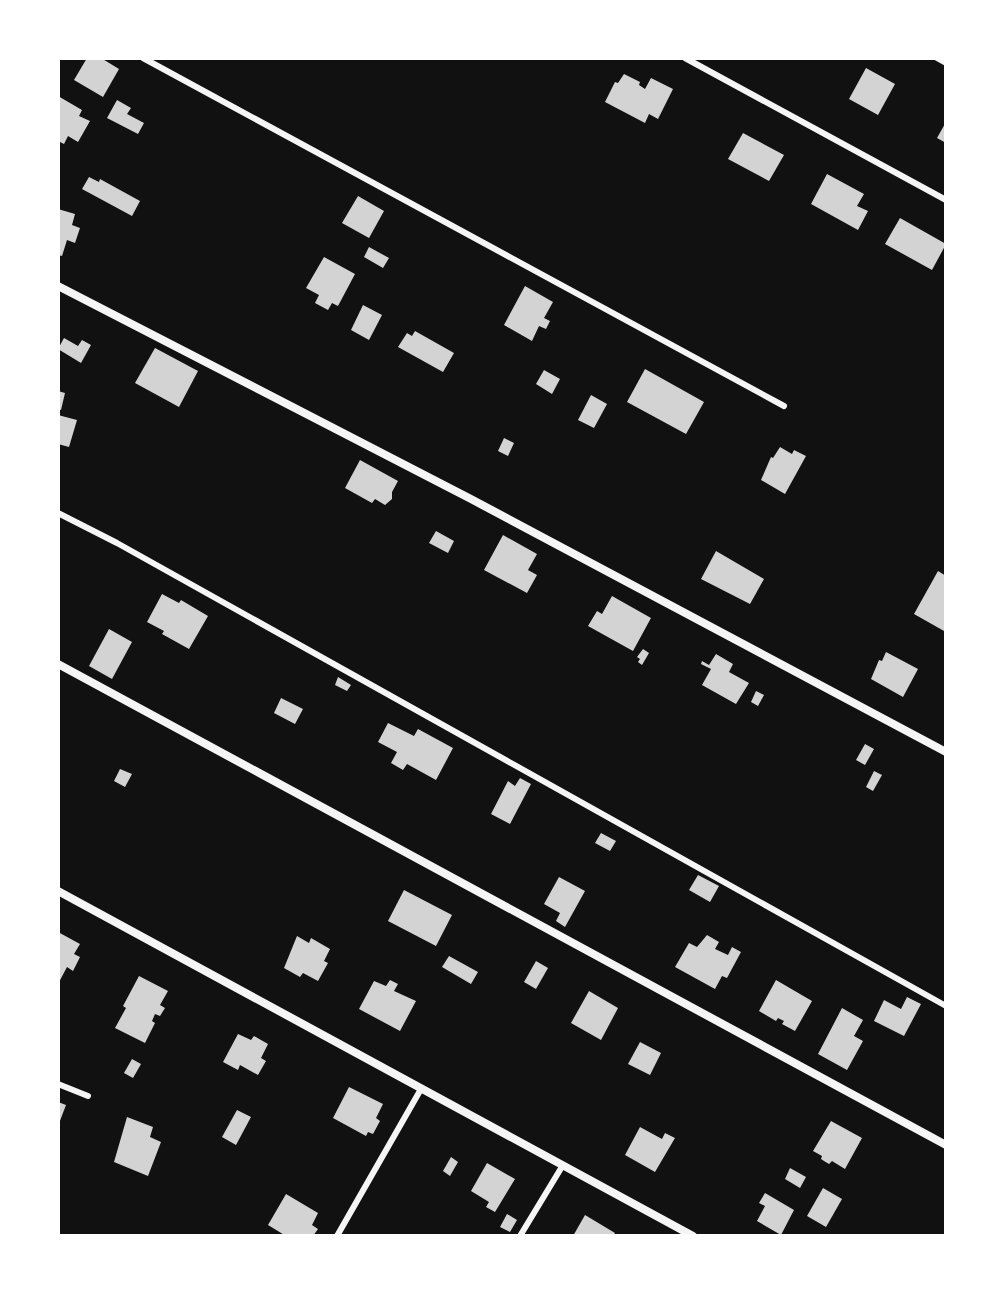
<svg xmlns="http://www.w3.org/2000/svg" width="1004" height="1294" font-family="Ubuntu,sans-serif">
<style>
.building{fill:#d3d3d3}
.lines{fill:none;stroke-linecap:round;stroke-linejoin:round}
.service{stroke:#f5f5f5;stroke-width:6}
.minor{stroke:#f5f5f5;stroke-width:8}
</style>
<rect width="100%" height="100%" fill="#111"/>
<g class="building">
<polygon points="87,58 101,58 119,69 103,97 74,80"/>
<polygon points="866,68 895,84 878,115 849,99"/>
<polygon points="624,74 640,82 639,85 645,89 651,78 673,89 658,119 649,114 645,123 605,102 615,82 618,83"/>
<polygon points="58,96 82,110 79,116 90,121 78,142 68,136 64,144 58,141"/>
<polygon points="117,100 131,108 127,114 144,123 138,134 107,118"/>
<polygon points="946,122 946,143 937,138"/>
<polygon points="743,133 784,155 769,181 728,159"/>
<polygon points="827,174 864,194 857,206 868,211 858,230 811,204"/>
<polygon points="89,177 99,182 100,179 140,201 132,216 82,189"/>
<polygon points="358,196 384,211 369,238 342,223"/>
<polygon points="58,209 75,214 72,225 80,228 75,243 67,240 62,256 58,255"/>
<polygon points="900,218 946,244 932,270 885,244"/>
<polygon points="369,247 389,258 383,268 364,257"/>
<polygon points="324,257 355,274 338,306 332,303 328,310 315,303 319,295 306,288"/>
<polygon points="525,286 553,302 544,318 550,321 546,329 539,326 532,341 504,325"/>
<polygon points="363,305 382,315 369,340 351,330"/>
<polygon points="415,331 454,353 443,372 398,347 407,333 412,336"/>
<polygon points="64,338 78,346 82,340 91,345 81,363 58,349"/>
<polygon points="155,348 198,371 179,407 135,383"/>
<polygon points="645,369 704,402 686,434 627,402"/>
<polygon points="544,370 560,379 552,394 536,384"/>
<polygon points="58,391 65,393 61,410 58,409"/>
<polygon points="591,395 607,404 594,428 578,420"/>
<polygon points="58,415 77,420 69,447 58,444"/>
<polygon points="504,438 514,443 508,456 498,451"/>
<polygon points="780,447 792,454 794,450 806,456 785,494 761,480 771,457 773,458"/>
<polygon points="360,460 398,481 392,492 392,499 385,505 375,499 372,503 345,488"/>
<polygon points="436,531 454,541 448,553 429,543"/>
<polygon points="503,535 537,554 528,570 537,575 527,593 484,570"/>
<polygon points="716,551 764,579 750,604 701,579"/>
<polygon points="938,571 946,576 944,631 914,614"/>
<polygon points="162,594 179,603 181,600 208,616 189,649 162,634 164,631 147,622"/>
<polygon points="612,596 651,618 633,651 588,626 597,611 602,614"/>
<polygon points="109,629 132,642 112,679 89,666"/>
<polygon points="643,649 649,653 642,665 638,662 640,659 637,657"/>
<polygon points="886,652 918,669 903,697 871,679 879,660 882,661"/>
<polygon points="716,654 733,664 729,672 749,683 736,704 702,685 711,669 701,664 702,661 709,665"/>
<polygon points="338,677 351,685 347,691 335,685"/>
<polygon points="756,691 764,695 758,706 751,702"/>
<polygon points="281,698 303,709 295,724 274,713"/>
<polygon points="388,723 414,736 418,729 453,748 436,780 407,764 403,770 391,763 397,752 378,742"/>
<polygon points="865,744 874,749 865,765 856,760"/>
<polygon points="120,769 132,774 125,787 114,781"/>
<polygon points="874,771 882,775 873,791 866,787"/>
<polygon points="520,778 531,784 510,824 491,814 508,781 515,786"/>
<polygon points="601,833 616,841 610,851 595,843"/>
<polygon points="698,875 719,886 710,902 689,890"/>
<polygon points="559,877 585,891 565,927 556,921 560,913 544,904"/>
<polygon points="404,890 452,915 436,946 388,921"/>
<polygon points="58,932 80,944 74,954 80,957 73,971 67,967 58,984"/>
<polygon points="707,935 719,942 715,949 728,955 732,947 741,952 727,978 722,976 715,989 675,967 689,943 697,947"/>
<polygon points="297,936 309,943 311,938 330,949 324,961 328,963 318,981 303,973 300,977 284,968"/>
<polygon points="449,956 478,972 471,984 442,967"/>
<polygon points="536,961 548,968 536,989 524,982"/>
<polygon points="139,976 168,991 160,1005 165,1008 160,1016 155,1014 152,1021 155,1023 145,1043 115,1028 126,1008 123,1006"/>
<polygon points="390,980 398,984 394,991 416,1001 400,1031 359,1009 374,981 386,986"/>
<polygon points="776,980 812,1001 795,1031 782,1024 784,1021 778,1018 776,1021 759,1011"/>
<polygon points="589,991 618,1008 601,1040 571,1023"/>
<polygon points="907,997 921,1004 904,1036 874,1021 884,1000 901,1009"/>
<polygon points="842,1008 863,1020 854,1036 863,1041 847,1070 818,1054"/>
<polygon points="238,1034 251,1040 254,1036 268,1044 261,1058 266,1061 258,1075 240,1065 238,1070 223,1062"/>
<polygon points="640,1042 661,1053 650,1075 628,1064"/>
<polygon points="132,1059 141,1064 133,1078 124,1073"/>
<polygon points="349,1087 383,1104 376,1118 380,1121 373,1134 368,1132 366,1136 333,1118"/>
<polygon points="58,1102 66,1105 58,1126"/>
<polygon points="237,1110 251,1117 236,1145 222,1137"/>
<polygon points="127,1117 153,1127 150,1137 161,1142 148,1176 114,1162"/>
<polygon points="831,1121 862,1138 845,1169 832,1161 829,1164 824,1161 821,1159 822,1156 813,1151"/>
<polygon points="640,1127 662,1139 665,1133 675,1138 655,1172 625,1155"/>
<polygon points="451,1157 458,1162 450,1176 443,1171"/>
<polygon points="487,1163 515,1179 495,1212 486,1207 489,1202 471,1191"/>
<polygon points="790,1168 806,1177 800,1188 785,1179"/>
<polygon points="823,1188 842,1199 826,1227 807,1216"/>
<polygon points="765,1193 794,1210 781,1235 757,1221 765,1206 759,1203"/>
<polygon points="286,1194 318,1213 312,1225 318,1229 313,1236 286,1236 268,1225"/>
<polygon points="507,1214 517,1220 510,1232 500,1227"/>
<polygon points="585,1215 615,1233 613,1236 573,1236"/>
</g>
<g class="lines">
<g class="service">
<polyline points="143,58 784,406"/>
<polyline points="685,58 946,200"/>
<polyline points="937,58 946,63"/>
<polyline points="58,513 117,543 946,1006"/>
<polyline points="58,1084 88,1096"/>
<polyline points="337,1236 421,1089"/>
<polyline points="520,1236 563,1165"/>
</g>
<g class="minor">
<polyline points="58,286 471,499 946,752"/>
<polyline points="58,664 946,1145"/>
<polyline points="58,891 693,1236"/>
</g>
</g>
<rect width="1004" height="1294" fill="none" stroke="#ffffff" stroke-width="120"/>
</svg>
